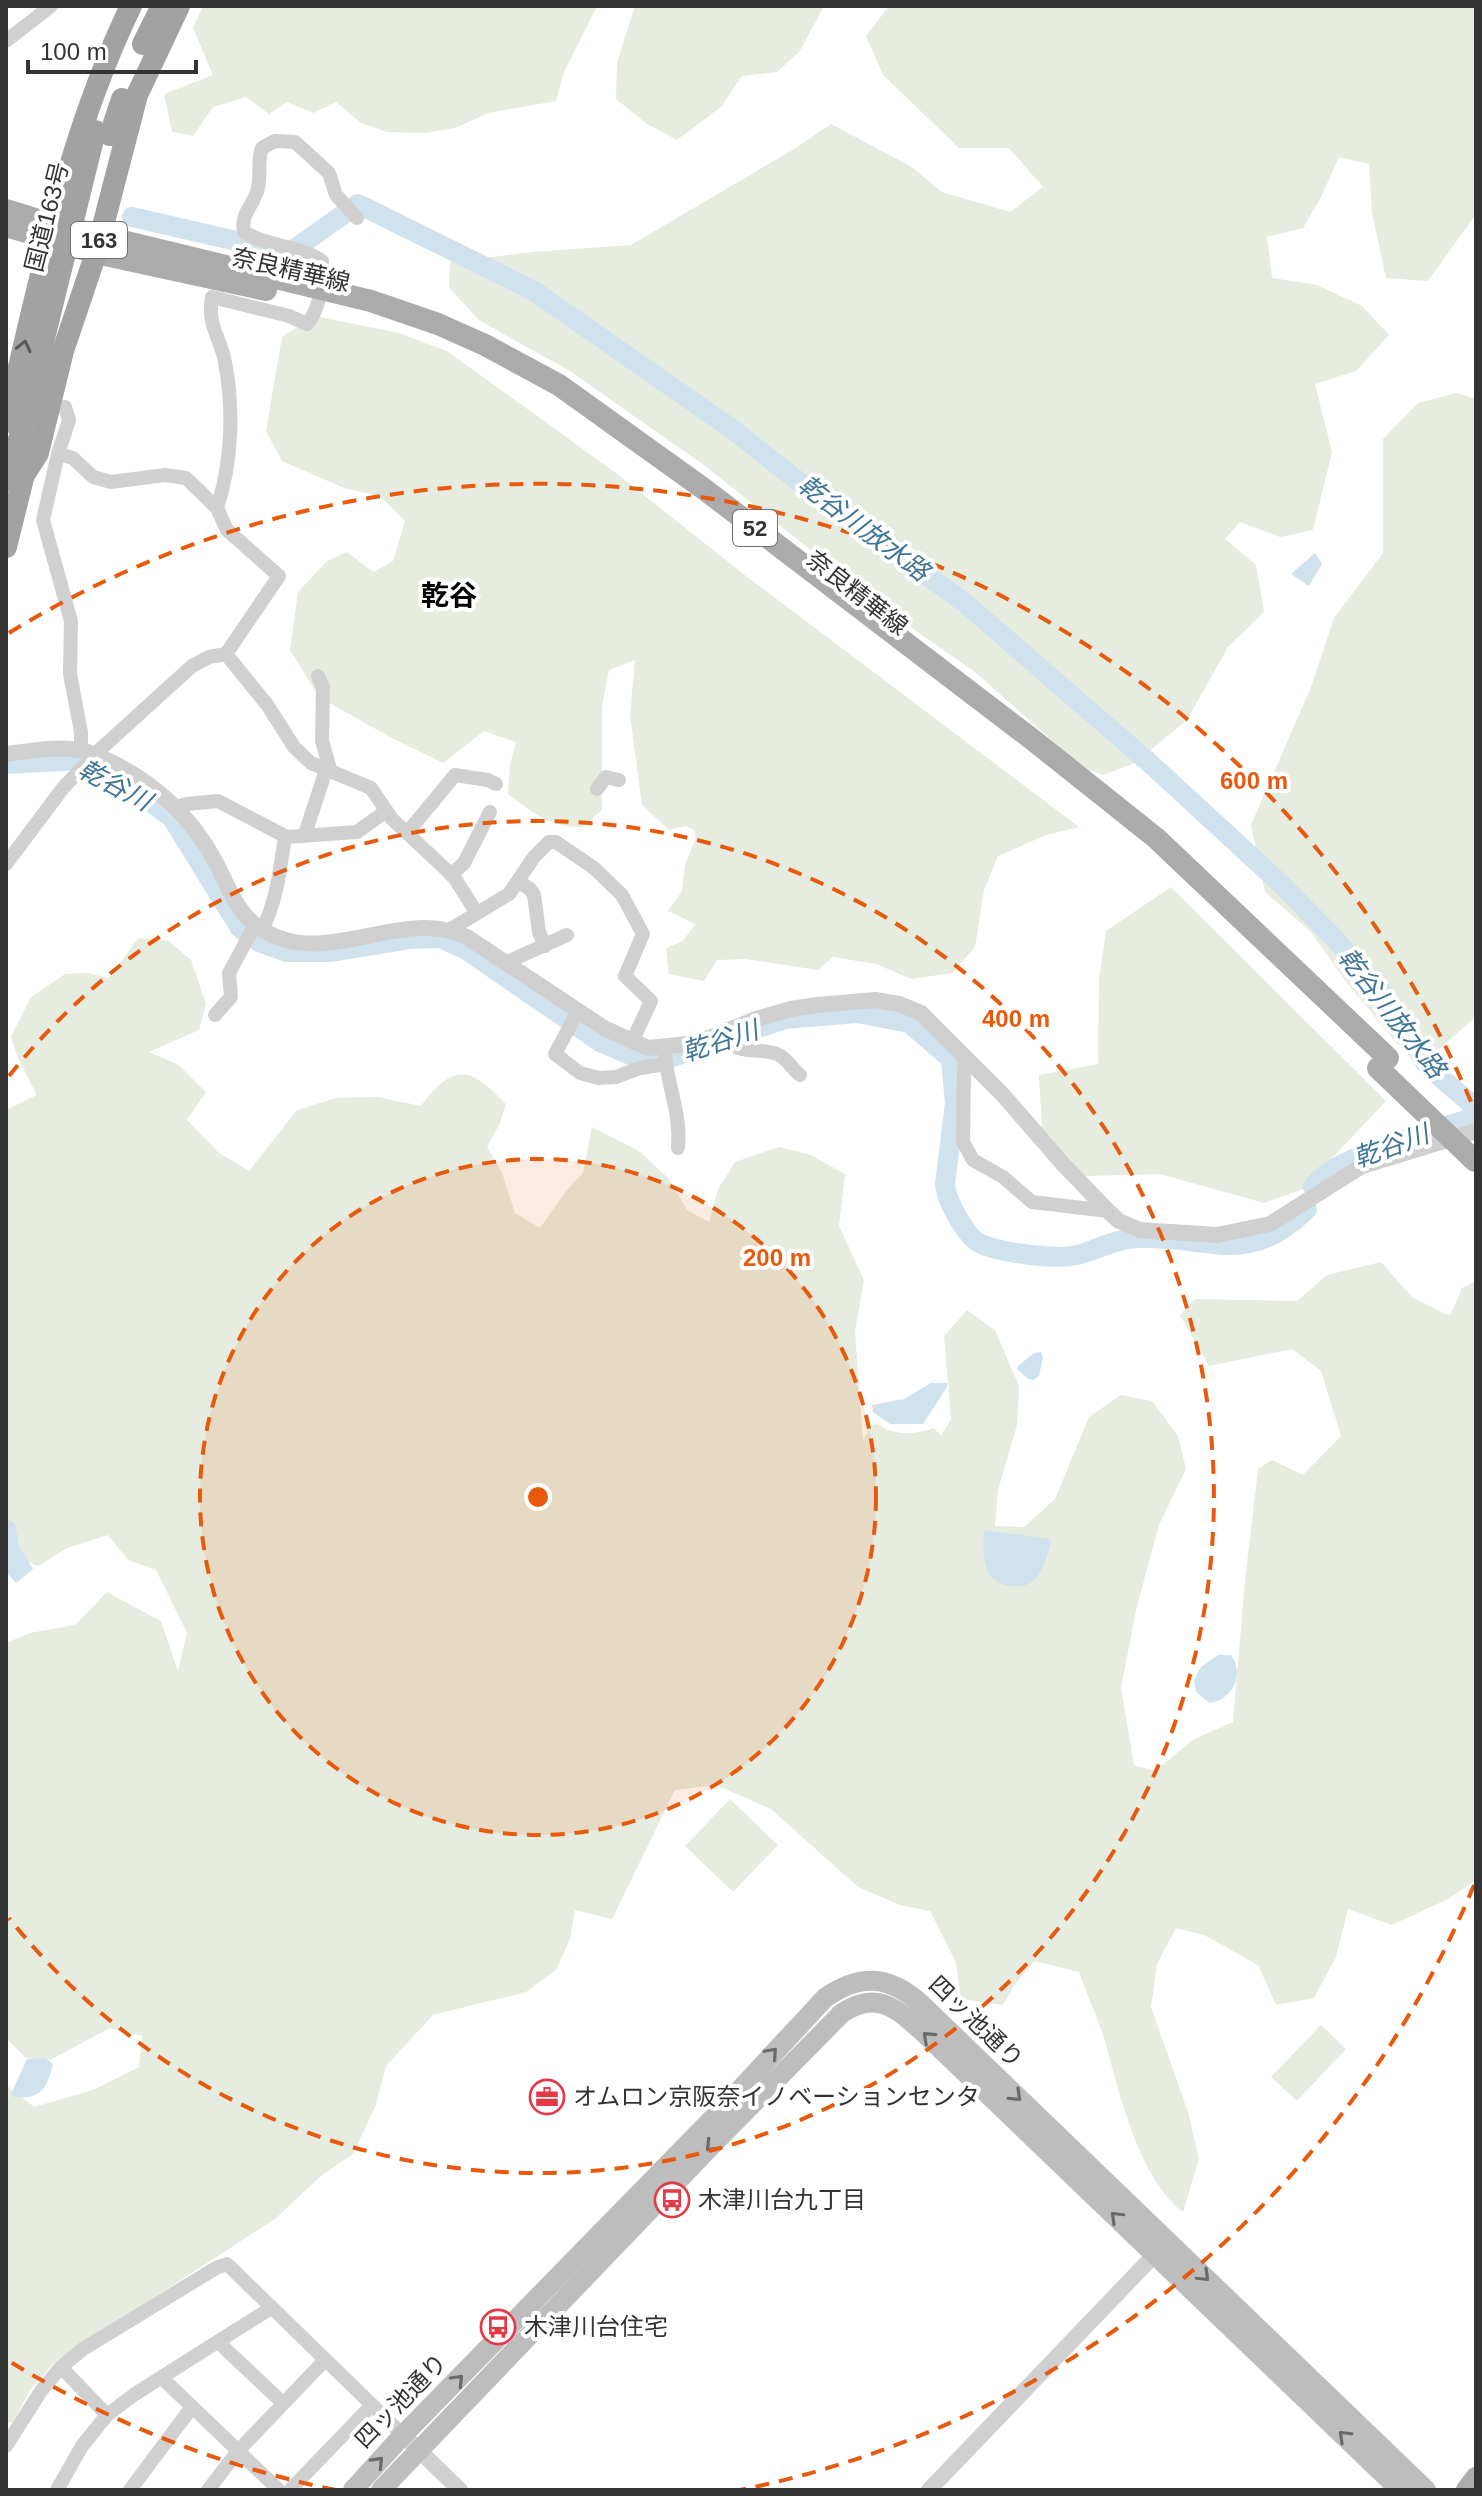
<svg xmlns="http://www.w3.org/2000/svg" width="1482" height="2496" font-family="Helvetica,'Noto Sans JP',sans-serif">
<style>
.green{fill:#e6ecdf}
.water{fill:#cfe2ee}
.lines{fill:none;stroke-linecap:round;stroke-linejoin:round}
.river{stroke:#cfe2ee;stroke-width:20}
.minor{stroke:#d0d0d0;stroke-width:14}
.tertiary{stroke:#d0d0d0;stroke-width:16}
.secondary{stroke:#bdbdbd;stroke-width:20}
.primary{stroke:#ababab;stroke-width:22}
.trunk{stroke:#a2a2a2;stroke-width:22}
.primary-bridge{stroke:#ababab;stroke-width:22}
.trunk-bridge{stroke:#a2a2a2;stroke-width:22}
.oneway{stroke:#5a5a5a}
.oneway2{stroke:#6a6a6a}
.ring{fill:none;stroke:#e8590c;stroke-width:4;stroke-dasharray:14 10}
.labels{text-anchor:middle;stroke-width:8;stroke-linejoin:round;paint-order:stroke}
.shield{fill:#fff;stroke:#707070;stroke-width:2}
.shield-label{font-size:22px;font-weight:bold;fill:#333}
.street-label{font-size:24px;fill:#333;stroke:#fff}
.poi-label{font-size:24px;fill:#333;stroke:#fff;text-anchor:start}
.water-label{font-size:26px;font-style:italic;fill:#3f7597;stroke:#fff}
.quarter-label{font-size:28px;font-weight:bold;fill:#000;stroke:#fff}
.centre{fill:#e8590c;stroke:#fff;stroke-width:4}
.ring-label{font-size:24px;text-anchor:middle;font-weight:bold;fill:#e8590c;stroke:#fff;stroke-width:8;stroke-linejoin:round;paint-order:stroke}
</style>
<rect width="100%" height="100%" fill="#fff"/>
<g class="green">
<polygon points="203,6 597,6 564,72 556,101 489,113 455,128 424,133 387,132 361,123 336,102 313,113 287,102 269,114 246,97 213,107 193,136 172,132 164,94 213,75 193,28"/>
<polygon points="635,6 824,6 800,51 777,72 742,76 721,107 677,140 647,124 616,99 617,63"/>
<polygon points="889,6 1476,6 1476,214 1428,281 1386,278 1372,213 1369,164 1339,157 1321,197 1303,228 1267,237 1272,278 1317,285 1362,306 1389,335 1356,371 1315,384 1332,452 1313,530 1280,537 1240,522 1225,539 1256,565 1264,612 1228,647 1187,720 1135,763 1103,775 1082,767 975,672 890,613 705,466 570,371 480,321 449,288 450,262 533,252 631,245 794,149 831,124 912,167 942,192 1010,212 1043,187 1009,148 959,148 883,75 866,36"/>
<path d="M315 316 399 333 447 351 616 473 746 576 1079 827 1046 835 998 856 984 890 975 947 952 973 911 979 876 964 833 957 818 970 745 959 717 960 704 981 669 974 666 948 683 941 695 924 668 911 682 891 685 865 696 838 694 830 686 826 669 830 642 805 630 715 635 660 609 670 602 706V810L583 827C549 827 535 814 508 794L510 765 516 742 484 731 443 763 390 737 319 697 290 650 298 592 327 561 347 552 373 572 393 561 405 521 380 496 344 488 282 461 266 431 282 337Z"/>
<polygon points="1457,393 1476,399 1476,1006 1473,1019 1431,1056 1397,1044 1345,980 1311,932 1265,892 1251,825 1311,687 1334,618 1383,553 1383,439 1418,403"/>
<polygon points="1171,887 1386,1101 1303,1189 1264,1203 1160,1174 1085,1176 1042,1128 1039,1075 1098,1064 1099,980 1106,931"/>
<path d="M138 938 169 941 191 960 206 1004 199 1030 149 1052 179 1065 206 1092 187 1120 219 1153 249 1171 297 1110 336 1098 378 1097 421 1106C455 1061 470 1067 506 1104L500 1123 487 1147 502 1173 515 1213 540 1228 566 1191 583 1173 592 1127 639 1151 669 1179 687 1210 709 1222 718 1189 735 1162 779 1147 811 1155 845 1174 839 1226 864 1280 855 1331 863 1440 872 1425 878 1424C894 1436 916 1435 934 1428L941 1436 951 1419 944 1336 967 1310 995 1330 1019 1386 1017 1425 998 1490 995 1526 1024 1527 1055 1499 1089 1417 1121 1395 1152 1401 1178 1436 1186 1469 1159 1525 1136 1610 1121 1688 1134 1765 1155 1771 1194 1739 1233 1722 1245 1581 1258 1469 1272 1460 1303 1475 1341 1436 1321 1371 1292 1349 1209 1366 1180 1315 1195 1299 1297 1301 1327 1275 1381 1262 1412 1297 1450 1316 1462 1288 1476 1281V1880L1448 1899 1392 1925 1348 1909 1336 1957 1314 1998 1276 2005 1258 1965 1204 1935 1176 1928 1157 1964 1151 2007 1188 2112 1199 2159 1183 2212C1139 2179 1119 2092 1105 2041 1098 2018 1087 1995 1079 1972L1034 1961 1014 1986 1003 2005 961 1999 956 1963 930 1911 900 1905 858 1887 771 1809 716 1785 675 1790 612 1919 575 1910 570 1939 556 1970 526 1992 433 2015 386 2066 376 2105 353 2154 321 2176 275 2219 56 2361 30 2390 13 2422H6V2088L9 2087 34 2107 93 2090 139 2067 142 2036 110 2028 50 2060 26 2058 6 2038V1643L30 1633 75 1625 107 1592 161 1621 178 1671 187 1633 156 1570 128 1560 108 1535 67 1548 38 1566 16 1557 6 1540V1110L37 1095 18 1058 11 1037 31 997 65 974 87 973 109 978Z"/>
<polygon points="730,1799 778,1845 733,1892 685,1846"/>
<polygon points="1321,2025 1346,2049 1297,2101 1271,2077"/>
</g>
<g class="water">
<polygon points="1315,553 1322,564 1309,586 1291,574"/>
<polygon points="1041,1352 1043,1357 1039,1376 1034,1380 1028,1379 1017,1369 1018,1366 1034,1353"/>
<polygon points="931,1383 947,1383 947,1387 923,1424 890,1424 873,1412 872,1405 904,1399"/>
<polygon points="6,1517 15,1524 19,1546 33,1569 16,1583 6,1572"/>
<path d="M984 1530 1050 1539 1051 1544C1047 1555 1043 1571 1035 1579 1028 1586 1020 1587 1011 1586 981 1583 983 1553 984 1530Z"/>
<path d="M1218 1655H1231C1245 1674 1233 1699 1210 1703L1196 1692 1194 1680 1201 1667Z"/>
<path d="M45 2058 53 2064C47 2088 41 2100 14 2097L11 2094 27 2059Z"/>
</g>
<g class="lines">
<g class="river">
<polyline points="132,217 289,253 358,204 534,291 732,429 803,485 965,603 1153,766 1280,883 1336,940 1386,997 1427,1066 1476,1108"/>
<path d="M6 764 80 760 110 774 140 794 172 818 240 928 259 942 287 952H331L411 939 440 938 465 949 600 1042 633 1056 667 1059 785 1019 857 1013 909 1023 951 1059 955 1103 945 1184C946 1200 966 1237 981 1244 1003 1253 1054 1260 1077 1255 1097 1250 1115 1239 1136 1238 1206 1235 1248 1269 1307 1209"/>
<path d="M1313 1187C1328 1158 1442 1128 1476 1117"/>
</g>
<g class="minor">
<polyline points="6,41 51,6"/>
<polyline points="65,407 69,420 58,454 43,520 71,621 70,674 81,732 81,750"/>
<path d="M217 508C232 463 234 409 225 362 220 336 207 326 212 297L289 316 307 324C321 307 323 283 322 261 299 245 268 247 244 232 240 213 254 206 258 188 261 175 257 161 262 148L275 141 295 142 329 173 336 195 357 218"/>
<polyline points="226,654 268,706 294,747 311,763 371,788 392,819 454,877 476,912"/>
<polyline points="318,676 323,687 322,741 331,772"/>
<polyline points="597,789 606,777 619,780"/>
<polyline points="176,807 187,804 218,801 287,837 357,832 386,811"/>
<polyline points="407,833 455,775 488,780 496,784"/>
<polyline points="305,834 326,770"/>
<polyline points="6,864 63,788 94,755 192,666 209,657 226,654 279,576 227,530 217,508 186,478 165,475 111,482 93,477 73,458 58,454"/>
<polyline points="451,875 464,863 490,812"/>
<polyline points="519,882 530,889 534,895 539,932 545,946"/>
<polyline points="451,929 509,894 534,857 549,842 556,842 594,868 622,895 643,934 625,976 651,1001 632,1042"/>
<path d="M262 930C277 901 280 868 285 837"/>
<polyline points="505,963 567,935"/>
<polyline points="578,1011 555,1054 580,1073 599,1078 616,1077 640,1068 666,1064"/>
<polyline points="215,1015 231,997 229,973 255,925"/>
<path d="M724 1031C732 1058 754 1046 777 1054 787 1058 792 1069 800 1075"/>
<path d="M665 1054C668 1089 681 1112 678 1148"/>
<polyline points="967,1058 964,1069 963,1142 973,1160 1003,1177 1032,1202 1108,1211"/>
<polyline points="218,2342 283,2403"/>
<polyline points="61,2367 107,2415"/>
<polyline points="162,2378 279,2490"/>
<polyline points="6,2446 41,2391 61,2367 83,2349 216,2268 227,2264 403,2435"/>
<polyline points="57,2490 82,2446 107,2415 135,2394 271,2308"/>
<polyline points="130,2490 192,2407"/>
<polyline points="208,2490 238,2451 325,2360"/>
<polyline points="290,2490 372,2405"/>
</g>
<g class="tertiary">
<path d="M6 754C30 751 55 746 79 750 89 751 99 757 107 760 154 782 193 818 216 863 229 887 236 913 260 928 325 972 399 905 467 937L604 1028 648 1048 697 1043 756 1019 791 1009 817 1005 875 1000 899 1004 921 1013 1003 1095 1063 1164 1108 1211 1119 1221 1140 1230 1217 1235 1270 1224 1362 1166 1476 1131"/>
<polyline points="403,2435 460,2490"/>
<polyline points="929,2490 1163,2246"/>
</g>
<g class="secondary">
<path d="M353 2490 403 2435 720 2111 825 1998C860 1973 889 1975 921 2004L1426 2490"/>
<path d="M381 2490 710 2147 842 2013C877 1990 896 2008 923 2032L1400 2490"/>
</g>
<g class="primary">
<polyline points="6,210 52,224 371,301 438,324 485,345 559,385 704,489 1033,740 1156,838 1388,1058"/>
<polyline points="6,226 96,253 266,290"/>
<polyline points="1467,2490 1476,2478"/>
</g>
<g class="trunk">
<polyline points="143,44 162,6"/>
<polyline points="110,135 122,99"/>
<path d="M6 422C40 281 67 138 131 6"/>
<polyline points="24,475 38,453 63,351 96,253 137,95 179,6"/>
<polyline points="9,480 46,330"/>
<polyline points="6,547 27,462"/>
</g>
<polyline class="primary-bridge" points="1378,1068 1475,1161"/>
<polyline class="trunk-bridge" points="46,330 95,131"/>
</g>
<defs><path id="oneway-chevron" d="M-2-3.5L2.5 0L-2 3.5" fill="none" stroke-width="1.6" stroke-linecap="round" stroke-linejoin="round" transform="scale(2)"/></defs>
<use class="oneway" href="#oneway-chevron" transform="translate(24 346) rotate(-77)"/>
<g class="oneway2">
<use href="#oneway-chevron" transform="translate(928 2037) rotate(-137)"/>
<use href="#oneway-chevron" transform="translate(772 2053) rotate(-48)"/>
<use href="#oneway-chevron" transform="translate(1016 2096) rotate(44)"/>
<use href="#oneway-chevron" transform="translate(711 2146) rotate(134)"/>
<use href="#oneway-chevron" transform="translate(1116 2217) rotate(-136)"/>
<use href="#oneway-chevron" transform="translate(1204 2276) rotate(44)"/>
<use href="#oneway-chevron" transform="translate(458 2380) rotate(-46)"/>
<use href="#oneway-chevron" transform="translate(1344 2436) rotate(-136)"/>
<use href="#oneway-chevron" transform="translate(378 2462) rotate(-47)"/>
</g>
<circle cx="538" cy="1497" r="338" fill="#e8590c" fill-opacity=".12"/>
<g class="ring">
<circle cx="538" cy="1497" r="338"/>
<path d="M9 1076A676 676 0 1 1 9 1918"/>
<path d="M1474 1885A1013 1013 0 0 1 740 2490M336 2490A1013 1013 0 0 1 9 2361M9 633A1013 1013 0 0 1 1474 1109"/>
</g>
<defs>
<g id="office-ring" transform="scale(1.8)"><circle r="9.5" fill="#fff" stroke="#e63946" stroke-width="1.5"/><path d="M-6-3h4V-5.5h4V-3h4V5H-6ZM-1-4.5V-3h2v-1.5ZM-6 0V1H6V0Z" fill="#e63946"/></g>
<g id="bus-ring" transform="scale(1.8)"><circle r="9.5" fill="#fff" stroke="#e63946" stroke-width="1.5"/><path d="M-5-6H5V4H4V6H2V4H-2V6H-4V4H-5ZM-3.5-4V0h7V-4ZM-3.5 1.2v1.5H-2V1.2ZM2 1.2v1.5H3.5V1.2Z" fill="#e63946"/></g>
</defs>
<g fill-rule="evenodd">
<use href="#office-ring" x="547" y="2097"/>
<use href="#bus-ring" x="672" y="2200"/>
<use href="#bus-ring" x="498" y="2327"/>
</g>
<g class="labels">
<g class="shield">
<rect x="71" y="222" width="56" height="36" rx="6"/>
<rect x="733" y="510" width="44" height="36" rx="6"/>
</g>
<g class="shield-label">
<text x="99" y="248">163</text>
<text x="755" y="536">52</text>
</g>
<g class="street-label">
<text transform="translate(47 217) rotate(-76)" y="8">国道163号</text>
<text transform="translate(291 270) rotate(13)" y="8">奈良精華線</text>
<text transform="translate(857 593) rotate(38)" y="8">奈良精華線</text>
<text transform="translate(976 2022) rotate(44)" y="8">四ッ池通り</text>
<text transform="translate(401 2401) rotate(-46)" y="8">四ッ池通り</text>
</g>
<g class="poi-label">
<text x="573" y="2105">オムロン京阪奈イノベーションセンタ</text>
<text x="698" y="2208">木津川台九丁目</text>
<text x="524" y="2335">木津川台住宅</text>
</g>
<g class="water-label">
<text transform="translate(864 528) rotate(37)" y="9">乾谷川放水路</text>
<text transform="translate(115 785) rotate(28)" y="9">乾谷川</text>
<text transform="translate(1392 1013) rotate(52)" y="9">乾谷川放水路</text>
<text transform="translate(720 1041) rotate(-18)" y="9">乾谷川</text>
<text transform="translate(1391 1146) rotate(-20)" y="9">乾谷川</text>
</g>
<g class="quarter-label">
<text x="449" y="605">乾谷</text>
</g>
</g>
<circle cx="538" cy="1497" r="12" class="centre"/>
<g class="ring-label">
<text x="1254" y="789">600 m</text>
<text x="1016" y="1027">400 m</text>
<text x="777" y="1266">200 m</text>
</g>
<rect width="1482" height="2496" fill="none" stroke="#333333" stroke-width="16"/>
<path d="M28 60v12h168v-12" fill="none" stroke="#333333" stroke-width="4"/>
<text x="40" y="60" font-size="24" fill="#333333" stroke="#ffffff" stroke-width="6" paint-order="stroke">100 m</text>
</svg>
